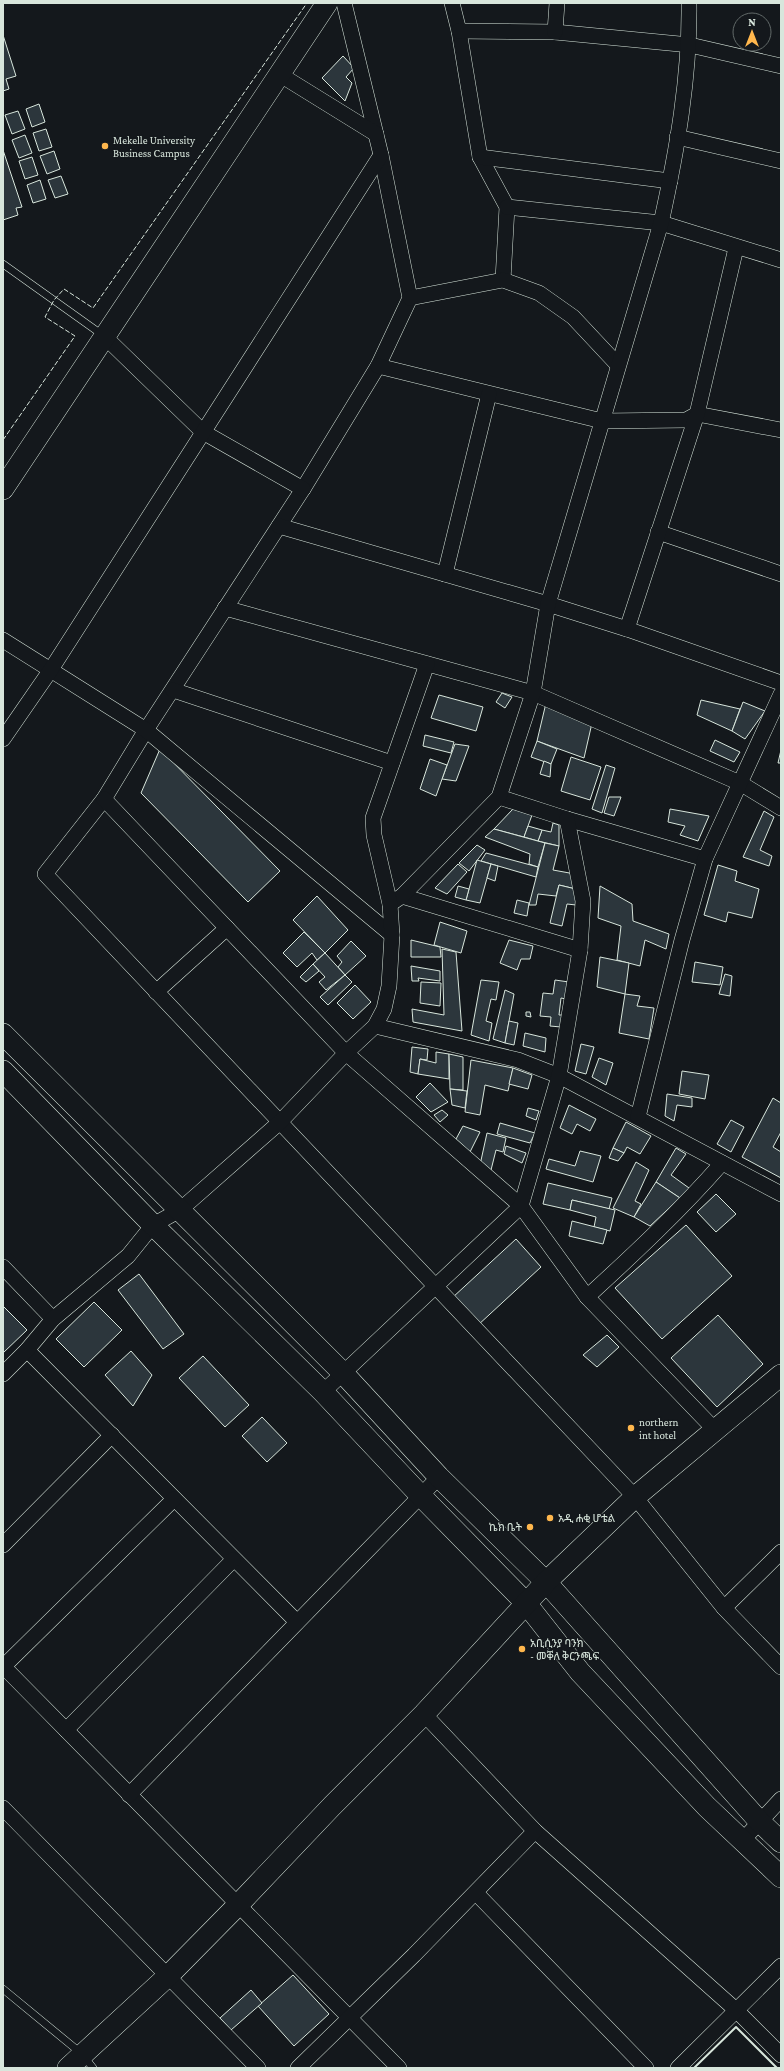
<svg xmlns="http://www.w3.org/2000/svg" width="784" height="2071" font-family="'Crimson Pro','Noto Sans Ethiopic',serif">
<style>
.building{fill:#2c363c;stroke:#d8e6dc}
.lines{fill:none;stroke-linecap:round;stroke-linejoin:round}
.lane-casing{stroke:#d8e6dc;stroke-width:8}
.street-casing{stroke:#d8e6dc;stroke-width:16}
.secondary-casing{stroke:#d8e6dc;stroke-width:22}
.lane{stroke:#14181c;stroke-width:7}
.street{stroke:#14181c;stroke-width:15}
.secondary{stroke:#14181c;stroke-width:21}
.fence{stroke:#d8e6dc;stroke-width:1;stroke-dasharray:5 2;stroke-linecap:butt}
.wall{stroke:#d8e6dc;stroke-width:2}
.poi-dot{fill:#ffb74d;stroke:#14181c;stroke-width:1.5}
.labels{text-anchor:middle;stroke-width:3;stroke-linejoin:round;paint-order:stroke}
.poi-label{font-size:11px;fill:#d8e6dc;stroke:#14181c;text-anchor:start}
</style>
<rect width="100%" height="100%" fill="#14181c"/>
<g class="building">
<polygon points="3,35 16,76 6,79 9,89 3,91"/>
<polygon points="343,56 354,68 346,77 352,83 345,101 322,78"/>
<polygon points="39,104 45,122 32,127 26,109"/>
<polygon points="18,111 25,129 12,134 5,115"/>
<polygon points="46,129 52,147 39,151 33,133"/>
<polygon points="25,135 32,153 19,158 12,140"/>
<polygon points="3,150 22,207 16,208 18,215 3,220"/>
<polygon points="54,151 60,169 47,174 40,156"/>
<polygon points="32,157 38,175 25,179 19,161"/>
<polygon points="61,176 68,194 55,198 48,180"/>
<polygon points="40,180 46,199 33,203 27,185"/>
<polygon points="502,693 512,697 505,708 496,702"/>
<polygon points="439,695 483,707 476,731 431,718"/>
<polygon points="701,700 740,709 732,731 697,715"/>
<polygon points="743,702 765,711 745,739 732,731"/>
<polygon points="546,703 592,723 584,758 537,741"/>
<polygon points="425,735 454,742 451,753 423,746"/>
<polygon points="715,740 740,752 734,762 710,751"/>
<polygon points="537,741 557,749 551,764 531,757"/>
<polygon points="455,744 469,746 456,781 442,779"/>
<polygon points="160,749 280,871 248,902 141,793"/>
<polygon points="781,750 781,763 778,763"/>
<polygon points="571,757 601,767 590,800 561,791"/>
<polygon points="430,759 447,765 436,796 420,789"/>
<polygon points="544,761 551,764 550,777 540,774"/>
<polygon points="606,765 615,768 602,813 592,809"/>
<polygon points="609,797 621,797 614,816 604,813"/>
<polygon points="513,809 532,815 524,837 494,829"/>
<polygon points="670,809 709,816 698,841 680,835 685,826 668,822"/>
<polygon points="764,811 774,817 760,850 772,856 769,866 743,857"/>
<polygon points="553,823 559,825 559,846 538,841 542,830 551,832"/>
<polygon points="528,826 542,830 538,841 524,837"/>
<polygon points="494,829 545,843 538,867 529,864 530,854 485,837"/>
<polygon points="545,843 559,846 553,870 575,874 580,890 559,885 556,896 538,894 536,905 529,905"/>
<polygon points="477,845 485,850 469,871 459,863"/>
<polygon points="486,853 538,867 536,877 481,861"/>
<polygon points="477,860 491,864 480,903 466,900"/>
<polygon points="458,864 467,872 447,894 435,888"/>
<polygon points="491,864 498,866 495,881 487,878"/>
<polygon points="718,865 737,871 735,881 759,889 752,918 728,912 726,922 704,915"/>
<polygon points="559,885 580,890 576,905 567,904 562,926 550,923"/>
<polygon points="458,886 469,889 466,900 455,897"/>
<polygon points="600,886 632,904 633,921 669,934 666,949 645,940 640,966 617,960 621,926 598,918"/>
<polygon points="317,896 348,930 325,953 293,920"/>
<polygon points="517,900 529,903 527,916 514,913"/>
<polygon points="440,922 467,931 461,953 434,945"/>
<polygon points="304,932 325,953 317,960 312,953 297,967 283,953"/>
<polygon points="411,940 440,947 441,957 411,957"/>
<polygon points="509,940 533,946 530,959 521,959 517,970 500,963"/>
<polygon points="351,941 366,956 345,975 338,967 342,962 337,956"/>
<polygon points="442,949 456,952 462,1031 413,1022 412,1009 444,1015"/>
<polygon points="325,953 345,975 326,990 319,982 325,977 313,964"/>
<polygon points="600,957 629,963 625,994 597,987"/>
<polygon points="695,962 723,967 720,985 692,982"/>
<polygon points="313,964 319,971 306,982 300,977"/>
<polygon points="411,966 440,971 440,981 418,978 419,981 412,981"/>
<polygon points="725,974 732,976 730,996 719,994"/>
<polygon points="345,975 352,982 328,1005 320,997"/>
<polygon points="481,980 499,982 496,1000 491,999 486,1021 492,1023 489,1041 471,1035"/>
<polygon points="555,980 569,982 566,999 561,998 559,1015 563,1015 561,1027 550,1026 551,1017 540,1016 543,993 553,994"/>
<polygon points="421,982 441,983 440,1006 420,1003"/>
<polygon points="355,985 371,1002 353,1019 337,1003"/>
<polygon points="505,990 514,994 505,1043 493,1039"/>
<polygon points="625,994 640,996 637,1006 654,1008 649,1039 619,1033"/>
<polygon points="526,1012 530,1012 531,1017 526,1016"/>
<polygon points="509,1021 518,1023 514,1045 505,1043"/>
<polygon points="525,1033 546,1038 545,1052 523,1046"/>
<polygon points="581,1044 594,1047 586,1074 575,1071"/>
<polygon points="412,1047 428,1049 427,1060 420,1059 418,1074 410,1072"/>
<polygon points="436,1052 449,1054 449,1079 418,1074 420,1059 436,1063"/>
<polygon points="449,1054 463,1057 463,1090 450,1089"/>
<polygon points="599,1058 613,1063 606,1085 592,1077"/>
<polygon points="471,1060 513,1068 508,1091 485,1085 480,1115 465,1112"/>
<polygon points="513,1068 532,1075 528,1089 509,1084"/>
<polygon points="682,1071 709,1075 705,1099 679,1094"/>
<polygon points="430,1083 448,1102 431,1112 416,1097"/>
<polygon points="450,1089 467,1091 465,1108 452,1105"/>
<polygon points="667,1094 692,1098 692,1107 677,1105 674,1121 665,1116"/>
<polygon points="773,1098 781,1103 781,1132 773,1147 781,1152 781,1178 742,1157"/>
<polygon points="569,1105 596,1119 590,1131 577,1124 572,1134 560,1128"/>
<polygon points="528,1108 539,1111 536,1120 526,1116"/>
<polygon points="442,1110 448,1115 440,1122 434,1115"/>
<polygon points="731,1120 744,1127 731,1152 717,1144"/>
<polygon points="626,1122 651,1136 640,1154 627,1147 624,1153 613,1148"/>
<polygon points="500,1123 535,1133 530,1143 497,1134"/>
<polygon points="463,1126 480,1132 470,1152 456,1139"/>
<polygon points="487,1133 506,1138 503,1152 496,1150 491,1170 480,1165"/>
<polygon points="506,1146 526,1153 522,1163 504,1154"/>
<polygon points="613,1148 624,1153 618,1161 609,1158"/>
<polygon points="676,1148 686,1154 671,1175 689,1188 680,1198 656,1182"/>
<polygon points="580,1151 601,1156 593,1182 546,1169 549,1159 575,1166"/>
<polygon points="636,1162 649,1170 635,1201 641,1204 634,1217 613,1208"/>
<polygon points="656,1182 680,1198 650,1226 634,1217"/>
<polygon points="548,1183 612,1198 609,1209 572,1200 570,1210 543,1204"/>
<polygon points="716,1194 736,1214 716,1232 697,1212"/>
<polygon points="572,1200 615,1210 610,1231 594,1227 596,1217 570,1210"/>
<polygon points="572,1221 607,1230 603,1244 569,1236"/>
<polygon points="686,1225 732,1276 662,1339 615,1288"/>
<polygon points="516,1239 541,1267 477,1326 452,1298"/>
<polygon points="139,1274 184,1334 163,1349 118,1290"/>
<polygon points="94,1302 122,1330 84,1367 56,1339"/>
<polygon points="3,1306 27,1330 3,1353"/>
<polygon points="718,1315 763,1364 717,1407 671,1358"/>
<polygon points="607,1335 619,1347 597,1367 583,1355"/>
<polygon points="131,1351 152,1375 133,1406 105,1375"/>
<polygon points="203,1356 249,1405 225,1427 179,1378"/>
<polygon points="262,1417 287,1443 267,1462 242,1436"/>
<polygon points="293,1975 329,2014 294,2046 258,2006"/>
<polygon points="251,1990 262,2003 231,2030 220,2018"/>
</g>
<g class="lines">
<g class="lane-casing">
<g id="lane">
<polyline points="3,264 104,336"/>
<polyline points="3,1989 82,2054 93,2068"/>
</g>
</g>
<g class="street-casing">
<g id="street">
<polyline points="344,3 381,155 410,298 378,366 303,489 146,730 104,799 45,874 635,1497 724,1608 781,1667"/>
<polyline points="452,3 459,31 480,157 507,207 503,280"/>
<polyline points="459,31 555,32 690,45 781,66"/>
<polyline points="555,32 557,3"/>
<polyline points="279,74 376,134"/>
<polyline points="677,137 781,161"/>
<polyline points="480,157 670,181"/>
<polyline points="507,207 661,223 781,260"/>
<polyline points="410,298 503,280 539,293 573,317 617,364"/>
<polyline points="104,336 203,432 303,489"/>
<polyline points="378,366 602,421 686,420 697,414 781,430"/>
<polyline points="279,526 548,604 627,629 781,683"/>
<polyline points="658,532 781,574"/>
<polyline points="445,574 489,394"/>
<polyline points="225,608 533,693 740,783 781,808"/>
<polyline points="627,629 697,414 736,248"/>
<polyline points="3,640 146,730 392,935"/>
<polyline points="173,690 392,763"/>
<polyline points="3,739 50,671 381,155"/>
<polyline points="499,797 567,819 705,859"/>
<polyline points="104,799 346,1053 521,1206 587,1297 716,1431"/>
<polyline points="402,896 580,950"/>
<path d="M390 904 402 896 499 797 533 693 548 604 661 223C677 151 690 76 689 3"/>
<polyline points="156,992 227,928"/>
<polyline points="375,1026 518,1060 559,1076 781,1194"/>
<polyline points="638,1117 682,940 705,859 781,694"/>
<polyline points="3,1267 53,1319"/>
<path d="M587 1297C634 1254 680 1211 722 1163"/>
<polyline points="27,1350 297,1622"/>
<polyline points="3,1374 27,1350 53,1319 128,1256 153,1225 180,1210 280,1122 346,1053 375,1026 384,1009 389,986 392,935 390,904 374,835 373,818 427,664"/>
<polyline points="323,1392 521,1206 559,1076 580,950 583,901 567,819"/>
<polyline points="3,1545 112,1435"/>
<polyline points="724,1608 781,1552"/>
<polyline points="3,1666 399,2068"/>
<polyline points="4,1666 174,1499"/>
<polyline points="424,1714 535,1831 736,2010 781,2055"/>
<polyline points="66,1730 233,1560"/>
<polyline points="129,1795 439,1477"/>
<polyline points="3,1808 258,2068"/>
<polyline points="742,1841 781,1799"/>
<polyline points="476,1893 646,2068"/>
<polyline points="298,2068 414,1955 535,1831"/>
<polyline points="678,2068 781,1966"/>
</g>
</g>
<g class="secondary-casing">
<g id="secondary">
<polyline points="3,489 327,3"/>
<polyline points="3,1034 343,1373 439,1477 546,1582 759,1821 781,1842"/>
<polyline points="3,1071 153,1225 323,1392 421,1496 525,1602 580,1672 707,1807 781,1877"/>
<polyline points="68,2068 168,1976 237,1906 332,1806 424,1714 546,1582 635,1497 781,1375"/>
</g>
</g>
<use href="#lane" class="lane"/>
<use href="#street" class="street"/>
<use href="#secondary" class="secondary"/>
<polyline class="fence" points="3,440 75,336 45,317 54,300 64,289 93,308 307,3"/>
<polyline class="wall" points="694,2068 736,2027 777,2068"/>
</g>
<g class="poi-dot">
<circle cx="105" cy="146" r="4"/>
<circle cx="631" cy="1428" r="4"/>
<circle cx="550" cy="1518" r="4"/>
<circle cx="530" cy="1527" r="4"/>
<circle cx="522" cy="1649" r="4"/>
</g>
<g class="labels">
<g class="poi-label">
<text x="113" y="144">Mekelle University<tspan x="113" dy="13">Business Campus</tspan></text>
<text x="639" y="1426">northern<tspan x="639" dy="13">int hotel</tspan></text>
<text x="558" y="1522">አዲ ሐቂ ሆቴል</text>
<text x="522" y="1531" text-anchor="end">ኬክ ቤት</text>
<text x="530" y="1647">አቢሲንያ ባንክ<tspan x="530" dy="13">- መቐለ ቅርንጫፍ</tspan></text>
</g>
</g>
<rect width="784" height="2071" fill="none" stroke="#d8e6dc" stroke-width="8"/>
<g transform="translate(752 32)"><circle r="19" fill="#14181c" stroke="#626a69"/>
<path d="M0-3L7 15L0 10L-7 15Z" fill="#ffb74d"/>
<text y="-6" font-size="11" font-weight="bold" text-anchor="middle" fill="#d8e6dc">N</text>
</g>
</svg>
